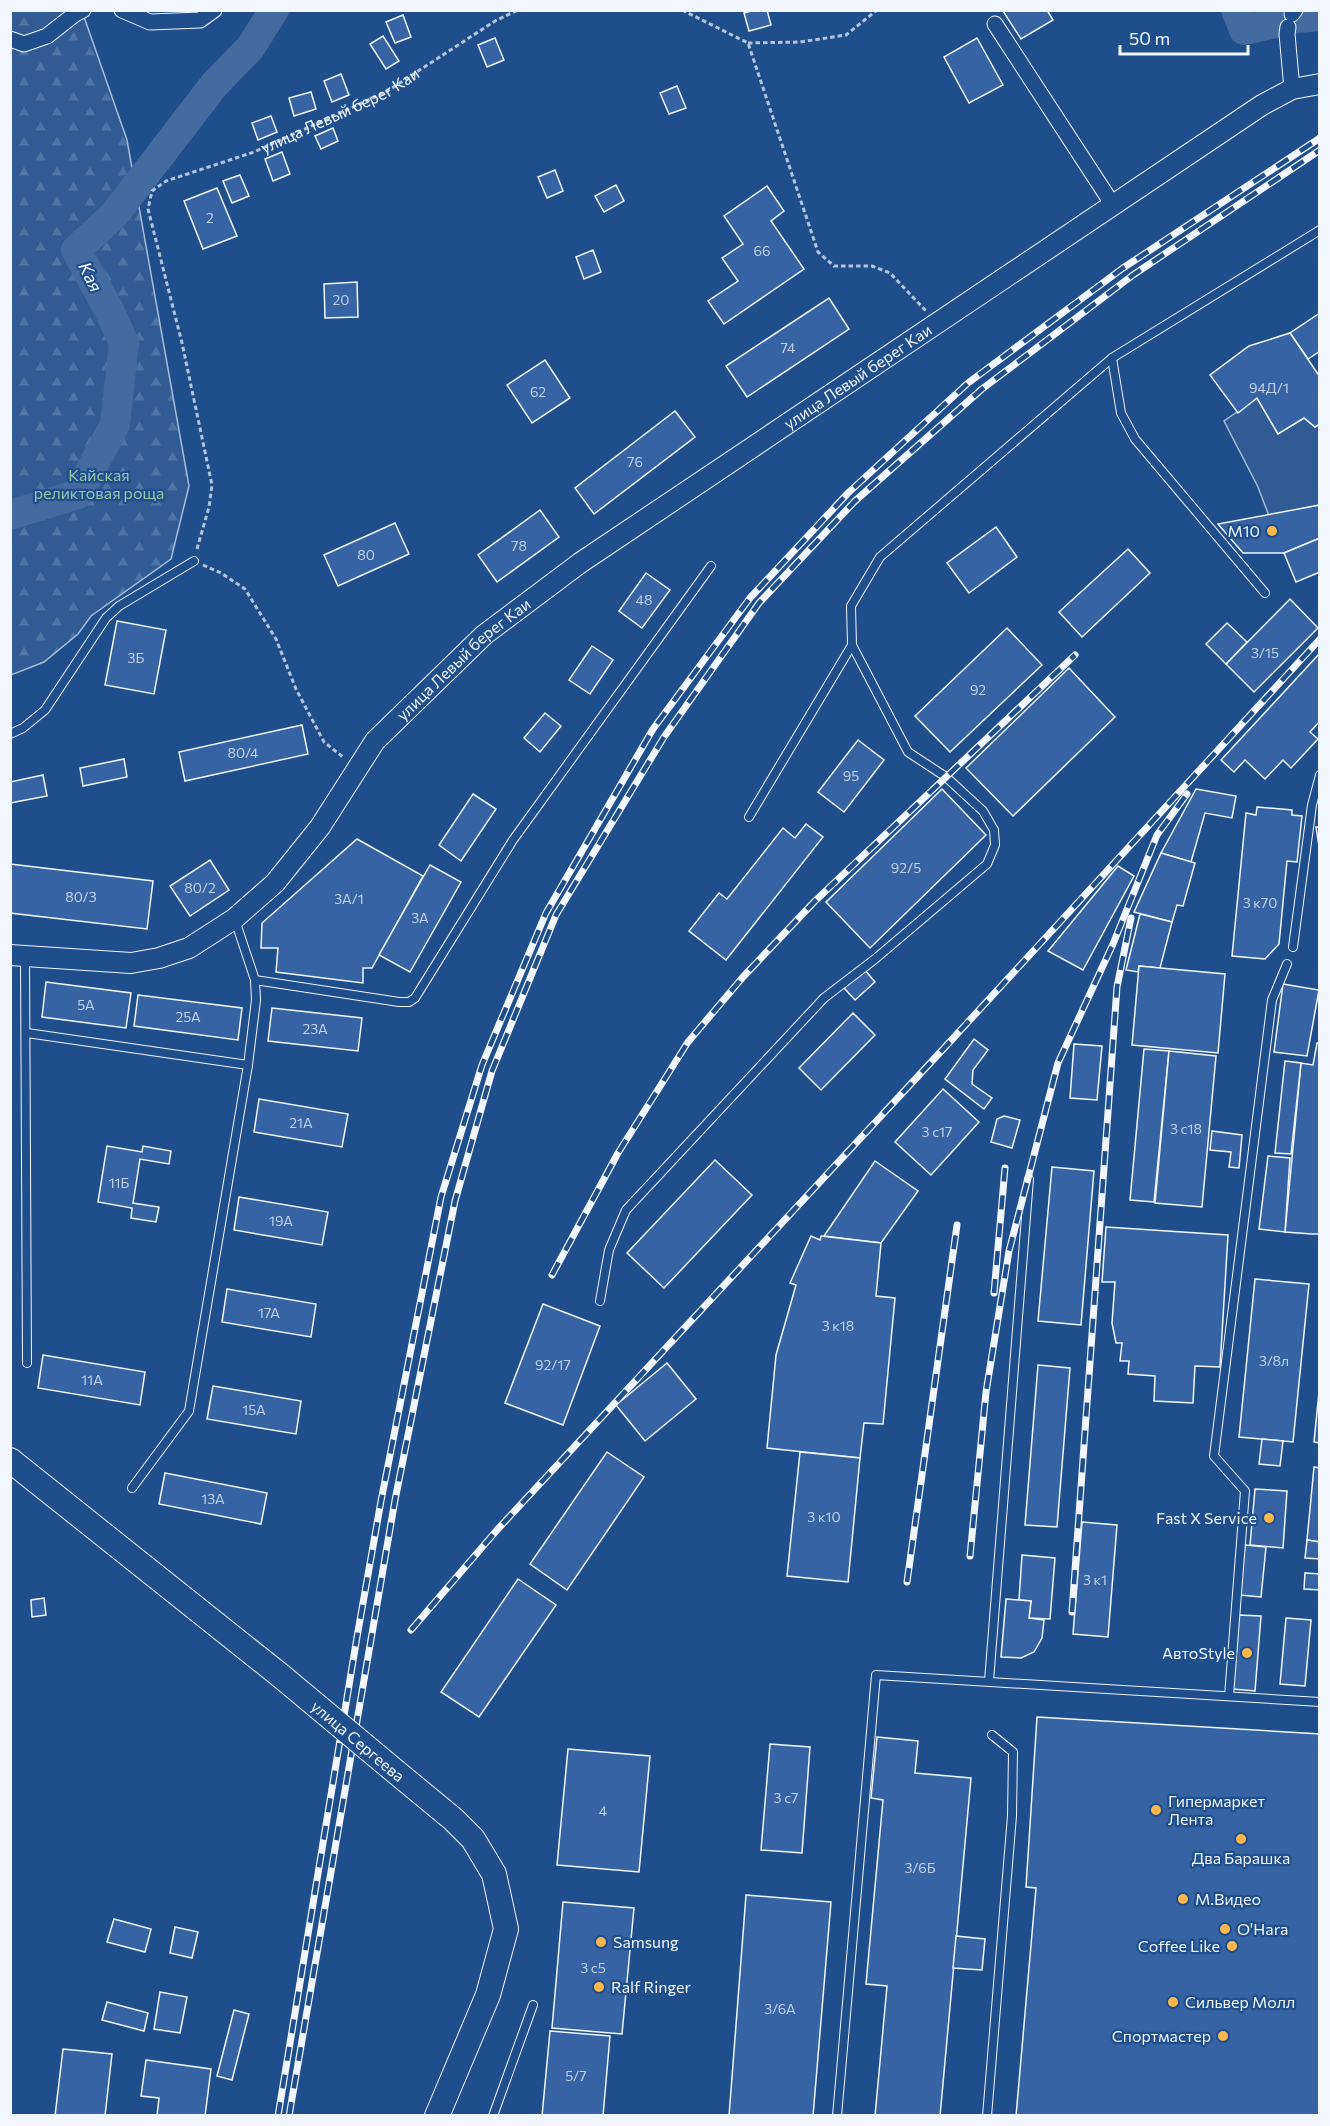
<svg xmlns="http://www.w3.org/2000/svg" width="1330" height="2126" font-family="Commissioner,sans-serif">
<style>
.forest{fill:url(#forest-firs);stroke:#a8bbd7;stroke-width:1.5}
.built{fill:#305b95;stroke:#a8bbd7;stroke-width:1.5}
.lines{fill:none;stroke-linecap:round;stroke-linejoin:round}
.river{stroke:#446ba0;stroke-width:30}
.building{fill:#3563a3;stroke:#f2f6ff;stroke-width:1.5}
.service-casing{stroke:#f2f6ff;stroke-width:10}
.minor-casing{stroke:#f2f6ff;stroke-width:17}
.tertiary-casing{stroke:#f2f6ff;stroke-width:22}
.primary-casing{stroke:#f2f6ff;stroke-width:26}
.path{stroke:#b3c4dc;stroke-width:3;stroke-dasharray:4.5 3;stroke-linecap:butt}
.service{stroke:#1f4e8c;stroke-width:8}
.minor{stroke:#1f4e8c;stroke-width:15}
.tertiary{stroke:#1f4e8c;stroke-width:20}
.primary{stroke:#1f4e8c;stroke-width:24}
.rail-casing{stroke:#f2f6ff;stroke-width:7}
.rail{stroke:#1f4e8c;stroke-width:4.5;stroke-dasharray:14;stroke-linecap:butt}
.primary-bridge-casing{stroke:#f2f6ff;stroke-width:26;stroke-linecap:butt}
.primary-bridge{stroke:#1f4e8c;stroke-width:24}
.poi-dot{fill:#ffb74d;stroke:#1f4e8c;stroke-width:2}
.labels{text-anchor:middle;stroke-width:4.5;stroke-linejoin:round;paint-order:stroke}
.number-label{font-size:14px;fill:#c3d1e8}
.street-label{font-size:16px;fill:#f2f6ff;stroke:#1f4e8c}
.park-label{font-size:16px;fill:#97c8a6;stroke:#1f4e8c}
.poi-label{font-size:16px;fill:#f2f6ff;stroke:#1f4e8c;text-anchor:start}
.water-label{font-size:18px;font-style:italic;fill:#f2f6ff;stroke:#1f4e8c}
</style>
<defs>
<pattern id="forest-firs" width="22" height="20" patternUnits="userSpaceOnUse" patternTransform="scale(1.5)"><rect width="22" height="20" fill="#305b95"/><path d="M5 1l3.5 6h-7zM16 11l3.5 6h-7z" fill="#4e73a5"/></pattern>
</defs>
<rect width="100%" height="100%" fill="#1f4e8c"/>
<polygon class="forest" points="11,11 82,11 127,140 189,486 171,559 91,616 78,634 44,662 11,675"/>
<polygon class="built" points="1257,398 1278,434 1304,418 1315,427 1319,424 1319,505 1269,516 1258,487 1224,421"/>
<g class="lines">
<g class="river">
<polyline points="1236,10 1244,30 1298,18 1320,16"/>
<polyline points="10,515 78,494 115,424 124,343 109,310 76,250 114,215 214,85 250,48 274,10"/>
</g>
</g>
<g class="building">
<polygon points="755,10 767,10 771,25 749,31 744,13"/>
<polygon points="1047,10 1053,20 1021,39 1003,11"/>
<polygon points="403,15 411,37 395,43 386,22"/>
<polygon points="383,36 399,61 386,69 370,44"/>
<polygon points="495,38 504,60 487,67 478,45"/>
<polygon points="977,38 1003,85 969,103 944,57"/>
<polygon points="341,74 349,95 332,102 324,81"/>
<polygon points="677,86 686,108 669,114 660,93"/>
<polygon points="311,92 316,109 294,116 289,98"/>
<polygon points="271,116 277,132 258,140 252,123"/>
<polygon points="333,128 338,141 321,149 315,136"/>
<polygon points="282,152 290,174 273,181 265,159"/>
<polygon points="555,170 563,191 547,198 538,177"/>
<polygon points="240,175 249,196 232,203 223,181"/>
<polygon points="616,185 624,201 604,212 595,196"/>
<polygon points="767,186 784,211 771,221 804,269 724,324 708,301 738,281 722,258 743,244 724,216"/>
<polygon points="217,188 237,236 203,249 184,201"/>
<polygon points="593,250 601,272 584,279 576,257"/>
<polygon points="357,282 358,317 325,318 324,284"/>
<polygon points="829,298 849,329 747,397 726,366"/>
<polygon points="1320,313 1320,351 1308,359 1290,333"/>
<polygon points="1290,333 1320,377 1320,424 1315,427 1304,418 1278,434 1257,398 1238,413 1210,375 1249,346"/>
<polygon points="545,360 570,398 532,423 507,385"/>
<polygon points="675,411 695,437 594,514 575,488"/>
<polygon points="1320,505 1320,538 1284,553 1243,553 1218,524"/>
<polygon points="540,510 559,537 497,582 478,555"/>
<polygon points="395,523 409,554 338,586 324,555"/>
<polygon points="996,527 1017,557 969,593 947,563"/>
<polygon points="1320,538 1320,572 1296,582 1284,553"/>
<polygon points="1128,549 1150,573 1082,637 1059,612"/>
<polygon points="646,573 670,590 642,628 619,611"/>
<polygon points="1290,599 1318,628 1254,692 1226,664"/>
<polygon points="117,621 166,630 154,694 105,685"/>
<polygon points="1227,623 1247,642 1226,664 1206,644"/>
<polygon points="1007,628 1042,665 950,752 915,716"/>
<polygon points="592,646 613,660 590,694 569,680"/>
<polygon points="1320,653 1320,721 1310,732 1318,739 1291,768 1283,760 1265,779 1245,760 1234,772 1221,760"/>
<polygon points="1069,668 1115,717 1013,816 966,768"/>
<polygon points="545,713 561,726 540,752 524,738"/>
<polygon points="302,725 308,754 185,781 179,752"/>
<polygon points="858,740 884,760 844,812 818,792"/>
<polygon points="124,759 127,777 83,786 80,768"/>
<polygon points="43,775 47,796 10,803 10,782"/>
<polygon points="942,789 986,835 870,948 826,902"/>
<polygon points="1196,789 1236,796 1232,818 1205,813 1191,862 1161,853"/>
<polygon points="473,794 496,809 461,861 439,845"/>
<polygon points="1257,807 1292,810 1292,815 1302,816 1297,862 1287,861 1279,944 1265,959 1232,956 1246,813 1256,815"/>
<polygon points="806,824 823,837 726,960 689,931 719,893 727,899 783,828 795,838"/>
<polygon points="1316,827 1320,827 1320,853"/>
<polygon points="357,839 423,876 372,968 363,968 363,983 276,972 278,948 261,948 262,923"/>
<polygon points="1161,853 1195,863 1183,906 1177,905 1172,922 1134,912"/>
<polygon points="210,860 229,890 190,916 170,886"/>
<polygon points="10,864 153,881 147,929 10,913"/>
<polygon points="430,865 461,882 410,972 379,955"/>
<polygon points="1118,866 1134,876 1083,970 1048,951"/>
<polygon points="1140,914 1172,922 1160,968 1139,966 1138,972 1126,970"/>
<polygon points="1139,966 1225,974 1218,1053 1132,1045"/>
<polygon points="864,969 875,982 855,1000 844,988"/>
<polygon points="46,982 131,993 126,1028 42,1017"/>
<polygon points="1283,984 1319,990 1307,1056 1274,1052"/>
<polygon points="138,995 242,1008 238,1040 134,1026"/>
<polygon points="272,1008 362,1018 358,1051 268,1041"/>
<polygon points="853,1013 875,1035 821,1090 799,1068"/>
<polygon points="974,1039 988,1050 973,1070 972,1084 992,1098 984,1109 945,1079"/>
<polygon points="1317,1043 1320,1043 1320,1234 1312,1234 1285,1232 1301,1063 1313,1065"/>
<polygon points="1074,1044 1102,1046 1097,1100 1070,1098"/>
<polygon points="1144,1049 1169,1051 1154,1202 1130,1200"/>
<polygon points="1169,1051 1216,1056 1202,1207 1155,1203"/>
<polygon points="1285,1061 1301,1063 1291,1154 1275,1153"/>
<polygon points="943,1089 979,1122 931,1175 895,1142"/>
<polygon points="259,1099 348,1114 342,1147 254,1132"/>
<polygon points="1004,1116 1020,1120 1012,1148 991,1142 997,1119"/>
<polygon points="1212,1131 1242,1135 1239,1168 1229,1167 1231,1152 1210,1150"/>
<polygon points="107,1146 142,1152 143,1146 171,1151 169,1164 140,1159 133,1203 159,1207 156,1222 131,1218 132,1208 98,1202"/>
<polygon points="1268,1156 1290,1158 1285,1232 1259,1229"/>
<polygon points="715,1160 752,1195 664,1288 627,1253"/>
<polygon points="875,1161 918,1191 881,1243 824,1236"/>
<polygon points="1052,1167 1094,1171 1081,1325 1038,1321"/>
<polygon points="239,1197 328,1212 322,1245 234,1230"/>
<polygon points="1106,1227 1228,1235 1220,1367 1195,1366 1193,1403 1154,1401 1155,1376 1128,1374 1129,1361 1120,1361 1122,1343 1116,1343 1112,1323 1115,1282 1102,1282"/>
<polygon points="811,1236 820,1240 821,1236 881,1243 876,1296 895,1298 883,1424 864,1423 860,1458 767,1448 776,1355 796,1285 790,1283"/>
<polygon points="1255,1279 1309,1284 1293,1442 1239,1437"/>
<polygon points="227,1289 316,1304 311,1337 222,1322"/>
<polygon points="543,1304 600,1326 563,1425 505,1403"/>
<polygon points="43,1355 145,1372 140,1405 38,1388"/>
<polygon points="667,1363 696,1399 645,1441 616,1405"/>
<polygon points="1038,1365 1070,1368 1057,1527 1025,1525"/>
<polygon points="1320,1382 1320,1443 1314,1442"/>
<polygon points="213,1386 301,1401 296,1434 207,1419"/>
<polygon points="1262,1439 1283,1441 1280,1466 1259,1464"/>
<polygon points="607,1452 644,1477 567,1590 530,1564"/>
<polygon points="800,1452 860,1458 848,1582 787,1576"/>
<polygon points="1314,1467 1320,1468 1320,1542 1307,1540"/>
<polygon points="165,1473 267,1493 261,1524 159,1504"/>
<polygon points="1255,1489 1287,1491 1283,1548 1250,1545"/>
<polygon points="1082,1522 1117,1525 1108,1637 1073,1634"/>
<polygon points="1307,1540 1320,1542 1320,1559 1305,1558"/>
<polygon points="1245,1545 1266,1547 1261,1597 1240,1595"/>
<polygon points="1022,1555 1055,1558 1050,1619 1029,1618 1031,1601 1019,1600"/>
<polygon points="1305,1573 1320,1574 1320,1590 1304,1589"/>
<polygon points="518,1579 556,1605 479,1717 441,1692"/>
<polygon points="44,1598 46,1615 32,1617 31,1600"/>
<polygon points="1006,1599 1031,1601 1029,1618 1044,1620 1042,1638 1034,1652 1021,1658 1001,1657"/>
<polygon points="1238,1615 1261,1616 1255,1691 1233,1689"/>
<polygon points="1286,1618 1311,1620 1305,1686 1280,1684"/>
<polygon points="1037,1717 1320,1734 1320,2116 1016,2116 1036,1888 1026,1887"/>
<polygon points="877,1737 918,1741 915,1773 971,1778 940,2116 875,2116 887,1986 866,1984 883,1800 871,1798"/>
<polygon points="770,1744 810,1747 802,1853 761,1850"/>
<polygon points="568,1749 650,1756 639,1872 557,1865"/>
<polygon points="746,1895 831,1902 813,2116 729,2116"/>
<polygon points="563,1902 634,1908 622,2034 552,2028"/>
<polygon points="114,1919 151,1929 145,1952 107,1942"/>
<polygon points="175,1927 198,1932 192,1958 170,1953"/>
<polygon points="956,1936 985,1939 982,1970 953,1968"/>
<polygon points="160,1992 187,1997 180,2033 154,2029"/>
<polygon points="107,2002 148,2013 144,2031 102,2020"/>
<polygon points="234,2010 249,2014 232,2080 217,2076"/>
<polygon points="550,2031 610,2036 603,2116 542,2116"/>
<polygon points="63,2049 112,2054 105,2116 55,2116"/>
<polygon points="146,2060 211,2069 205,2116 157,2116 159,2098 141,2096"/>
</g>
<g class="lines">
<g class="service-casing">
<g id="service">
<polyline points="1112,358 1121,413 1135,439 1265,593"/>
<polyline points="10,734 23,728 45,710 106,618 119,606 194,561"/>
<polyline points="749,817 852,645"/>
<polyline points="1293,947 1312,805 1320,775"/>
<polyline points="25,958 27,1363"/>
<polyline points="255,980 399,1002 409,1002 415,998 513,840 711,566"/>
<polyline points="27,1033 248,1065"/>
<polyline points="600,1301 609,1250 626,1210 824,998 875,959 987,864 995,845 994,830 983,811 946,777 908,752 852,645 851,606 880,557 1112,358 1320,230"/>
<polyline points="132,1488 189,1411 248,1065 256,1000 255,980 235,920"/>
<polyline points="989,1681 1029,1179"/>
<polyline points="1229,1696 1245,1491 1214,1456 1272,1000 1287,964"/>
<polyline points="493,2116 533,2005"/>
<polyline points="837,2116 876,1675 1320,1702"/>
<polyline points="987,2116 1012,1816 1013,1752 992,1735"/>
</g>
</g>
<g class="minor-casing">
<g id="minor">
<polyline points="122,10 150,22 200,20 214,10"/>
<polyline points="1292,14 1295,10"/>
<polyline points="995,24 1113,205"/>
<polyline points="1288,27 1287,34 1292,89"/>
<polyline points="10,39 24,44 47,36 75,14 83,10"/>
</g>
</g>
<g class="tertiary-casing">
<g id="tertiary">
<path id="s2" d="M10 955 131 963 159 958 189 948 234 919 275 883 320 827 375 741 484 635 580 563 1262 105 1292 89 1320 84"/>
</g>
</g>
<g class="primary-casing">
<g id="primary">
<polyline points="10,1460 281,1676"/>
<polyline points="396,1772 453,1819 473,1839 494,1874 506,1929 488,1995 437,2116"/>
</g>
</g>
<g class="path">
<polyline points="682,10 748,43 818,252 834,266 872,266 890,273 926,311"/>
<polyline points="748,43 800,42 846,35 877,10"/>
<path id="s1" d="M197 549 209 507 212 485 182 343 148 209 152 191 166 181 254 152 386 92 495 21 518 10"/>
<polyline points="203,565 221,573 245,589 276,639 296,689 324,742 343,757"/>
</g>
<use href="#service" class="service"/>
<use href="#minor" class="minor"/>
<use href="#tertiary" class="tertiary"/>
<use href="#primary" class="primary"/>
<g class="rail-casing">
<g id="rail">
<polyline points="552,1275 618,1153 688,1042 743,977 814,902 1075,655"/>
<polyline points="994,1293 1005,1168"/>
<polyline points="970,1556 986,1392 1009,1251 1058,1063 1113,944 1157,835 1187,794"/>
<polyline points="907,1582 957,1225"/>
<polyline points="1072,1612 1117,987 1131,918"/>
<polyline points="411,1630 497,1530 946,1046 1320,639"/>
<polyline points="278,2116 357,1637 381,1501 441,1197 482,1065 546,913 653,729 750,598 848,493 968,383 1123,268 1320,138"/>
<polyline points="289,2116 395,1500 455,1201 492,1071 556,915 664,737 759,603 855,501 982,389 1133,275 1320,150"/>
</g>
</g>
<use href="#rail" class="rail"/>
<g class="primary-bridge-casing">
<polyline id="primary-bridge" points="281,1676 396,1772"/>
</g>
<use href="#primary-bridge" class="primary-bridge"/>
</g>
<g class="poi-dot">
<circle cx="1272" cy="531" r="6"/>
<circle cx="1269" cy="1518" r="6"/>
<circle cx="1247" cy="1653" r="6"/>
<circle cx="1156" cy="1810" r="6"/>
<circle cx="1241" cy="1839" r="6"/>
<circle cx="1183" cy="1899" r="6"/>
<circle cx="1225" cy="1929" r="6"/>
<circle cx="601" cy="1942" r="6"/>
<circle cx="1232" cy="1946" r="6"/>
<circle cx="599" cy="1987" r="6"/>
<circle cx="1173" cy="2002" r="6"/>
<circle cx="1223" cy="2036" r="6"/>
</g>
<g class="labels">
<g class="number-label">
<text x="210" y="223">2</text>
<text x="762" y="256">66</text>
<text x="341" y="305">20</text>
<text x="788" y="353">74</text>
<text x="1269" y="393">94Д/1</text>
<text x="538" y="397">62</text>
<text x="635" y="467">76</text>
<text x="519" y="551">78</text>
<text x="366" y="560">80</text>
<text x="644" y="605">48</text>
<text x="1265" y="658">3/15</text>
<text x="136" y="663">3Б</text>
<text x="978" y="695">92</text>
<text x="243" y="758">80/4</text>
<text x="851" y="781">95</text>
<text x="906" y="873">92/5</text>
<text x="200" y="893">80/2</text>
<text x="81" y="902">80/3</text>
<text x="349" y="904">3А/1</text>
<text x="1260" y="908">3 к70</text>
<text x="420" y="923">3А</text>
<text x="86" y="1010">5А</text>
<text x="188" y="1022">25А</text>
<text x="315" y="1034">23А</text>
<text x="301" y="1128">21А</text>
<text x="1186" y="1134">3 с18</text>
<text x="937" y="1137">3 с17</text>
<text x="119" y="1188">11Б</text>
<text x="281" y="1226">19А</text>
<text x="269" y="1318">17А</text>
<text x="838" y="1331">3 к18</text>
<text x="1274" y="1366">3/8л</text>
<text x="553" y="1370">92/17</text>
<text x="92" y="1385">11А</text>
<text x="254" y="1415">15А</text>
<text x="213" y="1504">13А</text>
<text x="824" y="1522">3 к10</text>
<text x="1095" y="1585">3 к1</text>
<text x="786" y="1803">3 с7</text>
<text x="603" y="1816">4</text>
<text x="920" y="1873">3/6Б</text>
<text x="593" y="1973">3 с5</text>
<text x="780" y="2014">3/6А</text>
<text x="576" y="2081">5/7</text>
</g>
<g class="street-label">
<text dy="6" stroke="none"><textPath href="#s1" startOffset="573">улица Левый берег Каи</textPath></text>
<text dy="6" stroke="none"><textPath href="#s2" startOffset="1070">улица Левый берег Каи</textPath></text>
<text dy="6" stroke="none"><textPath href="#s2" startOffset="584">улица Левый берег Каи</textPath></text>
<text transform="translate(358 1741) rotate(40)" y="6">улица Сергеева</text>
</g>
<g class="park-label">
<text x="99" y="481">Кайская<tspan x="99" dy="18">реликтовая роща</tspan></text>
</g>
<g class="poi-label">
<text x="1260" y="537" text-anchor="end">M10</text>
<text x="1257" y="1524" text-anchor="end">Fast X Service</text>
<text x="1235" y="1659" text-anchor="end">АвтоStyle</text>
<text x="1168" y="1807">Гипермаркет<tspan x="1168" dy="18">Лента</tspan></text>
<text x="1241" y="1864" text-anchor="middle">Два Барашка</text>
<text x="1195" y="1905">М.Видео</text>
<text x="1237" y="1935">O'Hara</text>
<text x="613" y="1948">Samsung</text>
<text x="1220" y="1952" text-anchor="end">Coffee Like</text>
<text x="611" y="1993">Ralf Ringer</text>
<text x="1185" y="2008">Сильвер Молл</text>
<text x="1211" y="2042" text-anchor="end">Спортмастер</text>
</g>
<g class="water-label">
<text transform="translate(90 277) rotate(63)" y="6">Кая</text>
</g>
</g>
<rect width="1330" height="2126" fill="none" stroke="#f2f6ff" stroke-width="24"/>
<path d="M1120 45v9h128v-9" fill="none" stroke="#f2f6ff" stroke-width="3"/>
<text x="1129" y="45" font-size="18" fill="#f2f6ff" stroke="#1f4e8c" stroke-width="4.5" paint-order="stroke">50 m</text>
</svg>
